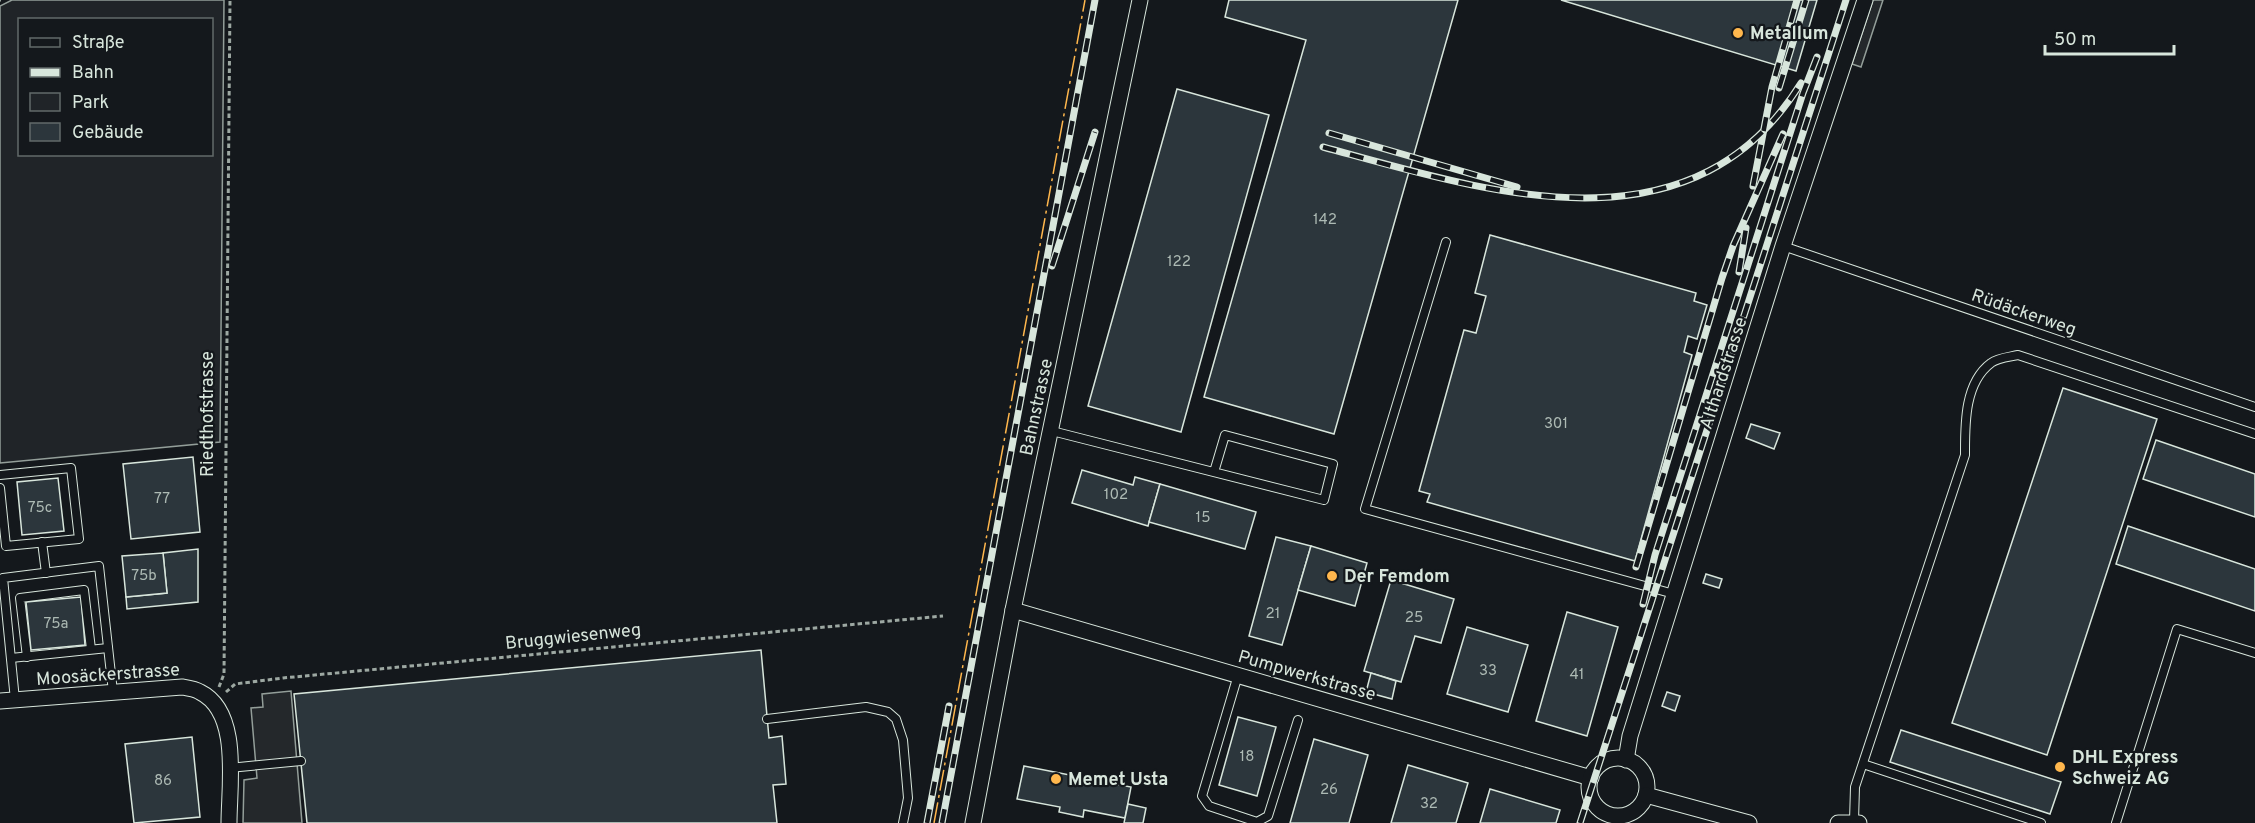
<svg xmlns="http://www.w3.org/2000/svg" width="2255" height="823" font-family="Overpass,sans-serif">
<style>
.green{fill:#202428;stroke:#939e99;stroke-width:1.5;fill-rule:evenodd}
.parking{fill:#24282b;stroke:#939e99;stroke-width:1.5}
.building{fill:#2c363c;stroke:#d8e6dc;stroke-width:1.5}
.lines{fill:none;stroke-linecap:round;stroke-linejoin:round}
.lane-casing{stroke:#d8e6dc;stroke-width:10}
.street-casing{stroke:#d8e6dc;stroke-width:17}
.path{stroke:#9da8a2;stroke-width:3;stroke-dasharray:4.5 3;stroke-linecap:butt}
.lane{stroke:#14181c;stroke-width:8}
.street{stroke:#14181c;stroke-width:15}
.rail-casing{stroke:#d8e6dc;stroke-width:7}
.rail{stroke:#14181c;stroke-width:4.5;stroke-dasharray:14;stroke-linecap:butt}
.power{stroke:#ffb74d;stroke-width:1.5;stroke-dasharray:21 4.5 3 4.5;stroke-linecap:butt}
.poi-dot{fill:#ffb74d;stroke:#14181c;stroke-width:2}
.labels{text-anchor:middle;stroke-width:4.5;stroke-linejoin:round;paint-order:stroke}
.number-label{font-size:15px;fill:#adbab4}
.poi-label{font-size:18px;font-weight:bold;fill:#d8e6dc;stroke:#14181c;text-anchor:start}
.street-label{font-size:18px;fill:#d8e6dc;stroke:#14181c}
</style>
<rect width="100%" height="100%" fill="#14181c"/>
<path class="green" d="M12 0H224L220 442 0 463V6ZM20 20H212V154H20Z"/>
<g class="parking">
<polygon points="1873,0 1883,0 1861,67 1852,64"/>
<polygon points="291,691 302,823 243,823 244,780 257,778 251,708 263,707 262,694"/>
</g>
<g class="building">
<polygon points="1229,0 1458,0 1334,434 1204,397 1306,40 1225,17"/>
<polygon points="1561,0 1817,0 1796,71"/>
<polygon points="1177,89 1269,115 1181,432 1088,406"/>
<polygon points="1490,235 1696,293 1694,301 1707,305 1697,339 1688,336 1684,352 1692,355 1635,561 1427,502 1430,494 1419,491 1464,330 1476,333 1486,296 1475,293"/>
<polygon points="2063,388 2157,419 2047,755 1952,723"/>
<polygon points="1751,424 1780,433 1774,449 1746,438"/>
<polygon points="2156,440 2255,474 2255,517 2143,479"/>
<polygon points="193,457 200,532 131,539 123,464"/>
<polygon points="1082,470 1133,485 1135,477 1160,484 1148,526 1072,503"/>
<polygon points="58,478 64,531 22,535 17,482"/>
<polygon points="1160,484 1256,512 1245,549 1149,522"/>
<polygon points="2128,526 2255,569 2255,611 2116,564"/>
<polygon points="1276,537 1311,546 1282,645 1249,636"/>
<polygon points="1311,546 1367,563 1355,606 1298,590"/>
<polygon points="198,549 198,602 127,609 126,597 167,593 163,553"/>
<polygon points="163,553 167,593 126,597 122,556"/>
<polygon points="1706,574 1722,579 1719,588 1703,583"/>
<polygon points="1391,580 1454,599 1441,643 1415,636 1401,682 1364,671"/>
<polygon points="81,597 85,645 31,650 26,602"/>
<polygon points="1567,612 1618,627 1587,736 1536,721"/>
<polygon points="1467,627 1528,645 1508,712 1447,694"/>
<polygon points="761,650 769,738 782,736 786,784 773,785 777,823 307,823 294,694"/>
<polygon points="1371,673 1396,681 1392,699 1366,692"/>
<polygon points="1667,692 1680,696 1675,711 1662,706"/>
<polygon points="1238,717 1276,727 1257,796 1219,785"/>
<polygon points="1901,730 2061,782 2050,814 1890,762"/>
<polygon points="192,737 200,817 134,823 125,744"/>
<polygon points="1314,739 1368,755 1349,823 1290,823"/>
<polygon points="1408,765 1468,783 1456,823 1391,823"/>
<polygon points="1024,766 1131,787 1125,818 1084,810 1083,817 1059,812 1060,807 1017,799"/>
<polygon points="1490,789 1560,810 1556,823 1480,823"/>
<polygon points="1128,804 1146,808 1143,823 1124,823"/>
</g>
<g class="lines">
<g class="lane-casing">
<g id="lane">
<polyline points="1446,242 1365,509 1674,594"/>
<polyline points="1783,246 2255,407"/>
<polyline points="1052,431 1324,500 1333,464 1225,435 1214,472"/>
<polyline points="0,475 71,468 79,539 6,546 0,488"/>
<polyline points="42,542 46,573"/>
<polyline points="27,657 20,598 84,590 91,649"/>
<polyline points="11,658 108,648"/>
<polyline points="1238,675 1202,796 1209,806 1257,822 1268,816 1298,720"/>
<polyline points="15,700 3,578 99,566 113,692"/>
<polyline points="767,719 866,707 888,712 896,719 903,740 908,798 903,823"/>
<polyline points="1863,764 2041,823"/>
<polyline points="229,768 301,761"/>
<path d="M1854 821 1855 787 1965 455C1965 425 1964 383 1991 363 1997 358 2009 357 2018 355L2255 434"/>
<polyline points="2116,823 2177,629 2255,653"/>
</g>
</g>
<g class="street-casing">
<g id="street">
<polyline points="1013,610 1591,778"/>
<path d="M0 701 182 687C188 688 195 689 200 692 241 712 229 785 229 823"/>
<circle cx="1618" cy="787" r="29"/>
<polyline points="1626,760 1630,736 1783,246 1865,0"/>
<polyline points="1646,795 1749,823"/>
<polyline points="973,823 1013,610 1140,0"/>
<polyline points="1838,823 1859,823"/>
</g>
</g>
<g class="path">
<polyline points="0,0 1,0"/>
<polyline points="219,687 224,674 230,0"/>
<polyline points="226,692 235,684 283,678 943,616"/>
</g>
<use href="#lane" class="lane"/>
<use href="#street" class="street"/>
<g class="rail-casing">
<g id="rail">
<polyline points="1779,88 1806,0"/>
<polyline points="1329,133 1517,187"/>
<path d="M1323 147C1485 191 1691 260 1801 83"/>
<polyline points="1753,186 1772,87 1797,0"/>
<polyline points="1052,266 1095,132"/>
<polyline points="1739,272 1746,228"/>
<polyline points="1636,567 1722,278 1733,246 1783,134"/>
<polyline points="1643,604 1655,555 1803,93 1817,57"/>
<polyline points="927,823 949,706"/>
<polyline points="942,823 1095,0"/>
<polyline points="1580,823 1846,0"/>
</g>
</g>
<use href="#rail" class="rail"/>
<polyline class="power" points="934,823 1085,0"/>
</g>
<g class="poi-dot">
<circle cx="1738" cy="33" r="6"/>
<circle cx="1332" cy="576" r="6"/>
<circle cx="2060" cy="767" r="6"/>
<circle cx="1056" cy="779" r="6"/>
</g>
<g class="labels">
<g class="number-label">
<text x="1325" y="224">142</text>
<text x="1179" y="266">122</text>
<text x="1556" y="428">301</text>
<text x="1116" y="499">102</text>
<text x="162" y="503">77</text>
<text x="40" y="512">75c</text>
<text x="1203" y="522">15</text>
<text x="144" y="580">75b</text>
<text x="1273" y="618">21</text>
<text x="1414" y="622">25</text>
<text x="56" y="628">75a</text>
<text x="1488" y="675">33</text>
<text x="1577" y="679">41</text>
<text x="1247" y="761">18</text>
<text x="163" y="785">86</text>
<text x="1329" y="794">26</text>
<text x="1429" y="808">32</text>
</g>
<g class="poi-label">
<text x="1750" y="39">Metallum</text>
<text x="1344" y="582">Der Femdom</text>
<text x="2072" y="763">DHL Express<tspan x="2072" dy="21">Schweiz AG</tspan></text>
<text x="1068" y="785">Memet Usta</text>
</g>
<g class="street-label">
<text transform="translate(2024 312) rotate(19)" y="6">Rüdäckerweg</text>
<text transform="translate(1723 373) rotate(-72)" y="6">Althardstrasse</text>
<text transform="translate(1036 407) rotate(-78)" y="6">Bahnstrasse</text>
<text transform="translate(207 414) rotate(-90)" y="6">Riedthofstrasse</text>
<text transform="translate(573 636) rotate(-6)" y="6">Bruggwiesenweg</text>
<text transform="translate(108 674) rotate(-4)" y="6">Moosäckerstrasse</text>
<text transform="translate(1307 675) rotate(16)" y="6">Pumpwerkstrasse</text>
</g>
</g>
<rect x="18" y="18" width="195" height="138" fill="#14181c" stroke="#626a69" stroke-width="1.5"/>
<rect x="30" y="38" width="30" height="9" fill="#14181c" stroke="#626a69" stroke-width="1.5"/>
<text x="72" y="48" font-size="18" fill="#d8e6dc">Straße</text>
<rect x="30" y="68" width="30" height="9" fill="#d8e6dc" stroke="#626a69" stroke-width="1.5"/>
<text x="72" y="78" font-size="18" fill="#d8e6dc">Bahn</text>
<rect x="30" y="93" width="30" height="18" fill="#202428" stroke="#626a69" stroke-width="1.5"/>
<text x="72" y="108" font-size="18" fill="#d8e6dc">Park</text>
<rect x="30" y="123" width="30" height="18" fill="#2c363c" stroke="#626a69" stroke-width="1.5"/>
<text x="72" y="138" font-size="18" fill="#d8e6dc">Gebäude</text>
<path d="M2045 45v9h129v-9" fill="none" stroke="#d8e6dc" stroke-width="3"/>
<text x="2054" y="45" font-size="18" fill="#d8e6dc" stroke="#14181c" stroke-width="4.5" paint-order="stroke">50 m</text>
</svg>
